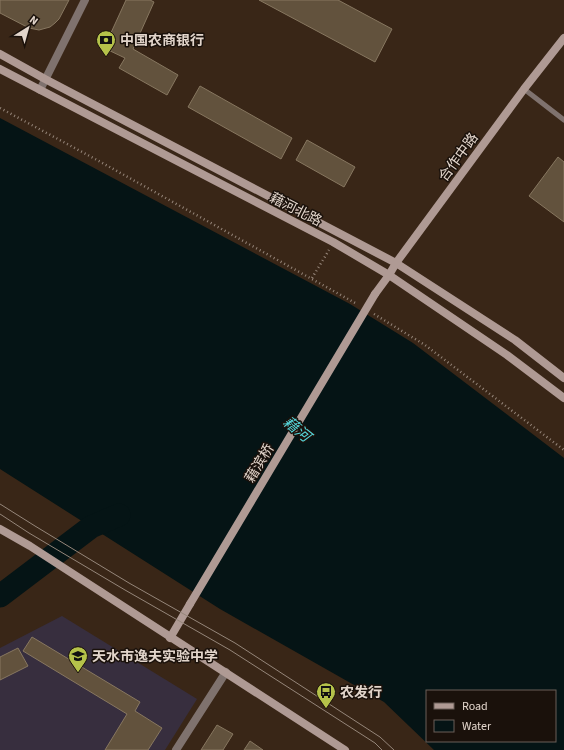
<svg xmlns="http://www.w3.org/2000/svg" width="564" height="750" font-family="'Source Sans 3','Noto Sans SC',sans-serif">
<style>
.education{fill:#372e3e}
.water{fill:#051415;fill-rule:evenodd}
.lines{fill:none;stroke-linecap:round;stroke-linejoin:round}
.river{stroke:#051415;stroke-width:23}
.building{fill:#62523d;stroke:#877760}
.path{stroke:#96867a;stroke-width:2.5;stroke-dasharray:1 3;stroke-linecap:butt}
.lane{stroke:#7f726e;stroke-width:5}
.street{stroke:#7f726e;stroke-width:8}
.secondary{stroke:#af9a94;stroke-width:8}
.tram{stroke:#95867a;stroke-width:1}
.secondary-bridge{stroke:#af9a94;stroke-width:8}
.labels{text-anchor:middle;stroke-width:3;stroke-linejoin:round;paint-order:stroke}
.poi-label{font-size:14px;font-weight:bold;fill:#e2d5cb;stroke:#1a110b;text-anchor:start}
.street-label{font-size:14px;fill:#e2d5cb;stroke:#1a110b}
.water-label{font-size:15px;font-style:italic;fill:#55d6da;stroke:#1a110b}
</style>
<rect width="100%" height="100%" fill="#392617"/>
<polygon class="education" points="62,616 197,699 165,750 0,750 0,648"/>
<path class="water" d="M0 118 350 304 413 343 564 458V750H434L384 702 220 609 0 469ZM427 691H555V741H427Z"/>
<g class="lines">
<polyline class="river" points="0,596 91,527 119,515"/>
</g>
<g class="building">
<polygon points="0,0 69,0 59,19 55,23 50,27 39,30 29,28 0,13"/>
<polygon points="126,0 150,0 154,2 133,49 178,75 167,95 119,68 125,58 104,48"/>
<polygon points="259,0 338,0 392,29 375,62"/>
<polygon points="200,86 292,138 281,159 188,107"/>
<polygon points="307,140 355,167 344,187 296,160"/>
<polygon points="558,157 564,162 564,222 529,196"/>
<polygon points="32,637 140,702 135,711 162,728 148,750 105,750 127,714 23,651"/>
<polygon points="18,648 28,666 0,680 0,657"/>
<polygon points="217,725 233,734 223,750 201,750"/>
<polygon points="250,741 263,750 244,750"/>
</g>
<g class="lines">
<g class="path">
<polyline points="0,108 97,160 357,304"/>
<polyline points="312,278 329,250"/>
<polyline points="374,314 425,345 564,450"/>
<polyline points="326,706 328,708"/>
</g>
<polyline class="lane" points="524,89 564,120"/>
<g class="street">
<polyline points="40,90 85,0"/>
<polyline points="176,750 226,672"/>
</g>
<g class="secondary">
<polyline points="0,54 45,79 396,263 515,340 564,378"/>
<polyline points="0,69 333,242 389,275 507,355 564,398"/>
<polyline points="375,294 389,275 396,263 524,89 564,38"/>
<polyline points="0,529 30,546 345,750"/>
<polyline points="170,638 190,604"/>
</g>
<g class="tram">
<polyline points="0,504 35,526 129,583 235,643 380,737 394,750"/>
<polyline points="0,514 29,533 125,590 230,650 375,743 382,750"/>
</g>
<polyline class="secondary-bridge" points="190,604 375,294"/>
</g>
<defs>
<g id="bank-pin" transform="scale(1)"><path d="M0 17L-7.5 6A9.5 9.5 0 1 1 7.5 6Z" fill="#b5c24a" stroke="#1a110b"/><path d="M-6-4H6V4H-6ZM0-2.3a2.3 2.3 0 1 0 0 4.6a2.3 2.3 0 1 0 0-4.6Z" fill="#111"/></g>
<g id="school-pin" transform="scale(1)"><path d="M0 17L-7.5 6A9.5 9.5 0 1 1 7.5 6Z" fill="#b5c24a" stroke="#1a110b"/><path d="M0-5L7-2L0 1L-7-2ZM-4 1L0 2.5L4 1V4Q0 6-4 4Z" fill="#111"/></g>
<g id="bus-pin" transform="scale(1)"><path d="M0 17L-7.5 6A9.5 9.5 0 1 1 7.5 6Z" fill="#b5c24a" stroke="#1a110b"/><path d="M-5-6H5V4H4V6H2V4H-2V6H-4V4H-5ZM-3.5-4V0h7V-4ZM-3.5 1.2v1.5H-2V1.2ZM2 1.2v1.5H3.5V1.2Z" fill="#111"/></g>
</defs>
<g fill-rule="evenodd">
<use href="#bank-pin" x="106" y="40"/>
<use href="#school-pin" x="78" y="656"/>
<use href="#bus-pin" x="326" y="692"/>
</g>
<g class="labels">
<g class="poi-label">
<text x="120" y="45">中国农商银行</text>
<text x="92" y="661">天水市逸夫实验中学</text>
<text x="340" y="697">农发行</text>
</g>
<g class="street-label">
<text transform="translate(458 157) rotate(-54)" y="5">合作中路</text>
<text transform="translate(296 209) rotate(27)" y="5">藉河北路</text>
<text transform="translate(259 463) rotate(-59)" y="5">藉滨桥</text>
</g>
<g class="water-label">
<text transform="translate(297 429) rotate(39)" y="5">藉河</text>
</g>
</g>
<rect x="426" y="690" width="130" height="52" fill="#1a110b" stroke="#6a5f58"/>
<rect x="434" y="703" width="20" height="6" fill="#af9a94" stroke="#6a5f58"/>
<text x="462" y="710" font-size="12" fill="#e2d5cb">Road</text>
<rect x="434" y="720" width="20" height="12" fill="#051415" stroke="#6a5f58"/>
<text x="462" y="730" font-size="12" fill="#e2d5cb">Water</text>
<g transform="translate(28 28) rotate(37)" stroke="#1a110b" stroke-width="3" paint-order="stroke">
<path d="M0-3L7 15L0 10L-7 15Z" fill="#e2d5cb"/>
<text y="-6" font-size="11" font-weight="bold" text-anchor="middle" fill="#e2d5cb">N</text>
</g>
</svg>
